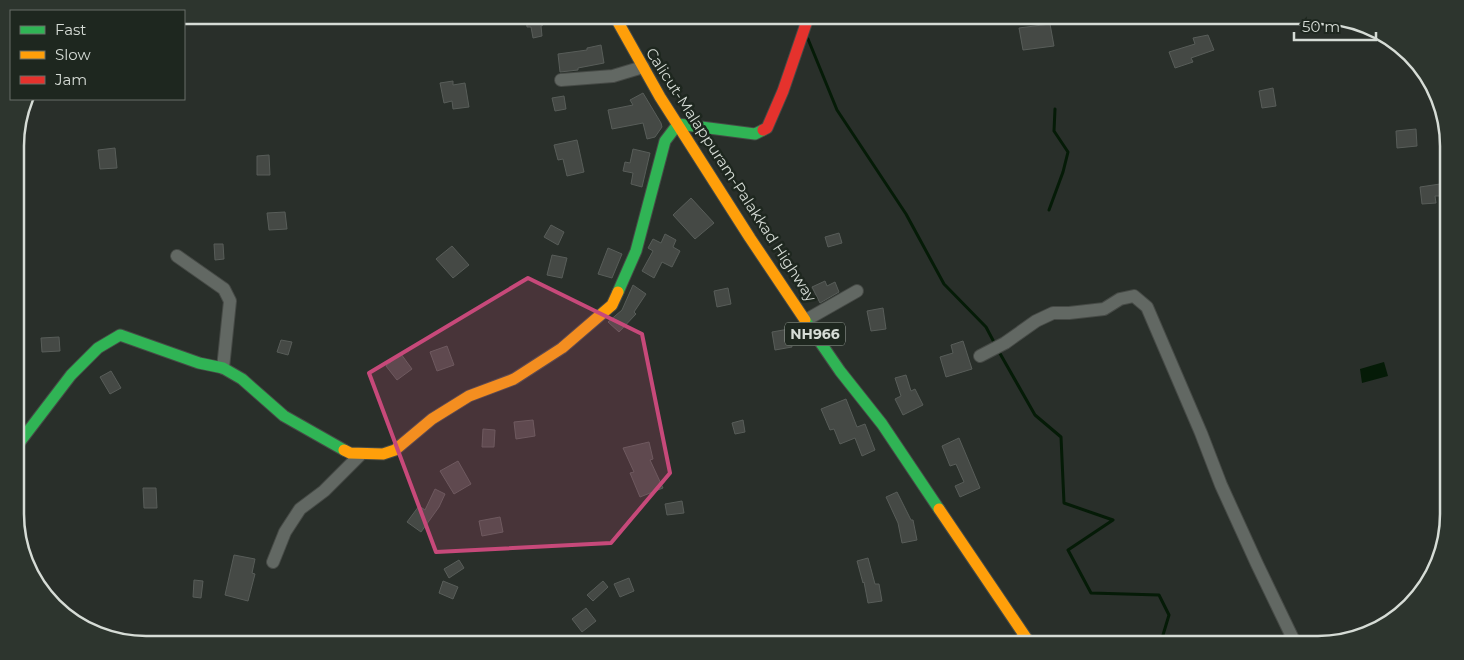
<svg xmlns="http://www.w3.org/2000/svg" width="1464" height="660" font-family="Montserrat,sans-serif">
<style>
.water{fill:#051b07}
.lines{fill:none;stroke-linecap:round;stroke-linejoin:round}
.stream{stroke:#051b07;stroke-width:3}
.building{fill:#454945;stroke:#585d59}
.street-casing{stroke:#464a46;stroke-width:14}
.fast-casing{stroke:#464a46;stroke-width:13}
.slow-casing{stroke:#464a46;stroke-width:13}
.jam-casing{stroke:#464a46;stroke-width:13}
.street{stroke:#626863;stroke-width:12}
.fast{stroke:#30b455;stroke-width:11}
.slow{stroke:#ff9f0a;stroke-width:11}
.jam{stroke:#e5322d;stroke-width:11}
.marked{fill:#c7497a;fill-opacity:0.2;stroke:#c7497a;stroke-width:4;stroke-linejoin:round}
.labels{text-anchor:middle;stroke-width:5;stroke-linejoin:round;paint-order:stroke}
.shield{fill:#1e271f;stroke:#9fa69f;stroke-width:1}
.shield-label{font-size:14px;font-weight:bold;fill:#d6dcd6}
.street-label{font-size:15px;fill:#d6dcd6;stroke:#1e271f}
.rim{fill:none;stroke:#d6dcd6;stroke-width:2.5}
</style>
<rect width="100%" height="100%" fill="#292f2a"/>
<polygon class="water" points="1384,362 1388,376 1362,383 1360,369"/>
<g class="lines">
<g class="stream">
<polyline points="808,39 837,110 906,214 944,284 986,327 995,344"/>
<polyline points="1049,210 1063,172 1068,152 1054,131 1055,109"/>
<polyline points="998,350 1035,415 1061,437 1064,503 1113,520 1068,550 1091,593 1159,595 1169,615 1160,645"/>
</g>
</g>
<g class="building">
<polygon points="542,15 543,25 541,26 542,36 533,38 531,27 527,27 526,17"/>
<polygon points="1050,24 1054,46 1023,50 1019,28"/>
<polygon points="1208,35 1214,50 1191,58 1193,62 1175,68 1169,52 1195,44 1193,38"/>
<polygon points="601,45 604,63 578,68 578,70 560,72 558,54 587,50 587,48"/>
<polygon points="453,81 453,85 465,83 469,107 453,109 452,101 444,103 440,83"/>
<polygon points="1273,88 1276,106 1262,108 1259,91"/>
<polygon points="643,93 661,123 662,127 655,137 647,139 643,123 612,129 608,110 633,105 630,100"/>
<polygon points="564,96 566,109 555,111 552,98"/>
<polygon points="1416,129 1417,146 1397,148 1396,131"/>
<polygon points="577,140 584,172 567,176 563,159 558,160 554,145"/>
<polygon points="115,148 117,168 100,169 98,150"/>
<polygon points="633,149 650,153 642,187 631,184 633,173 623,171 625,162 630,163"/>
<polygon points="269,155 270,175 257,175 257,156"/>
<polygon points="1440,184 1442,196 1435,196 1436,203 1422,204 1420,187"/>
<polygon points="691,198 714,223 695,239 673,215"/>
<polygon points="285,212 287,229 269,230 267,213"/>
<polygon points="551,225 564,232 558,245 544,237"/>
<polygon points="839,233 842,243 828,247 825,237"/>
<polygon points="665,234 676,240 673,247 680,251 672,267 662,262 654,278 642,271 653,251 648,248 653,239 661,243"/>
<polygon points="214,244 223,244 224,259 215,260"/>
<polygon points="452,246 469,265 453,278 436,259"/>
<polygon points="608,248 622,254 612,278 598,274"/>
<polygon points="552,255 567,258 562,278 547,275"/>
<polygon points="825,281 827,286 835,282 839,292 820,303 812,287"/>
<polygon points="633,285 646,294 634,312 636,314 619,332 608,322 622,310"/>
<polygon points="728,288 731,304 717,307 714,291"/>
<polygon points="883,308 886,329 871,331 867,311"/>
<polygon points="789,329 792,347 775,350 772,332"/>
<polygon points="59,337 60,351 42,352 41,338"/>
<polygon points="281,340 292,342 288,355 277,352"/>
<polygon points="963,341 972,369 946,377 940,357 953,353 951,345"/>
<polygon points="447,346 454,365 437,371 430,352"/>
<polygon points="401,354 412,369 397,380 386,366"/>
<polygon points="111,371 121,388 110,394 100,377"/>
<polygon points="906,375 911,391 915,389 923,405 903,415 895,399 901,396 895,378"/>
<polygon points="846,399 857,427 865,424 875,450 862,456 855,438 840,444 834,429 830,430 821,409"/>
<polygon points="533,420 535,436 516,439 514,422"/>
<polygon points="743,420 745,432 735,434 732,423"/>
<polygon points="483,429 495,430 494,447 482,447"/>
<polygon points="959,438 980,488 960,497 955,486 964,482 956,464 950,466 942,446"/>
<polygon points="649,442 653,459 650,460 663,488 640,497 630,473 634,472 623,448"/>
<polygon points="458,461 471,484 454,494 440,471"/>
<polygon points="143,488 156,488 157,508 144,508"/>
<polygon points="435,489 445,494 439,507 421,532 407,522 419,506 425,510"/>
<polygon points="897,492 911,520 913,520 917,540 902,543 898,523 886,497"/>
<polygon points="682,501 684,513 667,515 665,504"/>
<polygon points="500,517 503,532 482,536 479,521"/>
<polygon points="234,555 255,559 252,573 255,574 248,601 225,595"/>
<polygon points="868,558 875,584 879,584 882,601 868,603 864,582 863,583 857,561"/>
<polygon points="459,560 464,568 449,578 444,569"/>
<polygon points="629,578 634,591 620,597 614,584"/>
<polygon points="194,580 203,581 201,598 193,597"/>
<polygon points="443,581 458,587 453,599 439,593"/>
<polygon points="603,581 608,587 593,601 587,595"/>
<polygon points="586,608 596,621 582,632 572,619"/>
</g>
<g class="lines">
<g class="street-casing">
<g id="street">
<polyline points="561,80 613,76 643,67"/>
<polyline points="177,256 224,289 230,301 223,368"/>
<polyline points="806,320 857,291"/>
<polyline points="980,356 1005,343 1036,321 1053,313 1069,313 1104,309 1120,299 1134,296 1147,307 1201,433 1221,485 1257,564 1296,645"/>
<polyline points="273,562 285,532 300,509 324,491 361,454"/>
</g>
</g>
<g class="fast-casing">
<g id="fast">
<polyline points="618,292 636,251 665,141 678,124 755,134 763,130"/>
<polyline points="805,320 840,371 882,424 939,509"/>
<polyline points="16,447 71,375 98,348 120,335 199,363 223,368 242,379 284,416 344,450"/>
</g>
</g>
<g class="slow-casing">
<g id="slow">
<polyline points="614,15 660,97 750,238 805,320"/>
<polyline points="344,450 350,453 383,454 395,450 432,419 469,396 514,379 562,348 612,305 618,292"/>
<polyline points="939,509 1031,645"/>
</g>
</g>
<g class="jam-casing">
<polyline id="jam" points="763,130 767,128 783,91 809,15"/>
</g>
<use href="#street" class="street"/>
<use href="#fast" class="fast"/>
<use href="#slow" class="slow"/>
<use href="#jam" class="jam"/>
</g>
<path class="marked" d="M528 278 642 334 670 473 611 543 436 552 369 373Z"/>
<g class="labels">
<rect class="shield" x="785" y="322.5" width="60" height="23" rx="4"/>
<g class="shield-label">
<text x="815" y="339">NH966</text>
</g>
<g class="street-label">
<text transform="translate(731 175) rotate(57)" y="5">Calicut-Malappuram-Palakkad Highway</text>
</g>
</g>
<path d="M0 0H1464V660H0ZM146 24H1318A122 122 0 0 1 1440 146V514A122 122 0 0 1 1318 636H146A122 122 0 0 1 24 514V146A122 122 0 0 1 146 24Z" fill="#2d352e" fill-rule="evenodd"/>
<path class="rim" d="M146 24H1318A122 122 0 0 1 1440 146V514A122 122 0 0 1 1318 636H146A122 122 0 0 1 24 514V146A122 122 0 0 1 146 24Z"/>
<rect x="10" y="10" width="175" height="90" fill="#1e271f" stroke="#686f68"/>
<rect x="20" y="26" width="25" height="8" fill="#30b455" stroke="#686f68"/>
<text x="55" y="35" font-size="15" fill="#d6dcd6">Fast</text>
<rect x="20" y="51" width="25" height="8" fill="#ff9f0a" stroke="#686f68"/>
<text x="55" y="60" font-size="15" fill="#d6dcd6">Slow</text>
<rect x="20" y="76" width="25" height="8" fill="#e5322d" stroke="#686f68"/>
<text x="55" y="85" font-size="15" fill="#d6dcd6">Jam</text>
<path d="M1294 32v8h82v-8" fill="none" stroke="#d6dcd6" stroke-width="2.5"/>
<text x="1302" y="32" font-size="15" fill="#d6dcd6" stroke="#1e271f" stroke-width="4" paint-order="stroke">50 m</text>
</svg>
